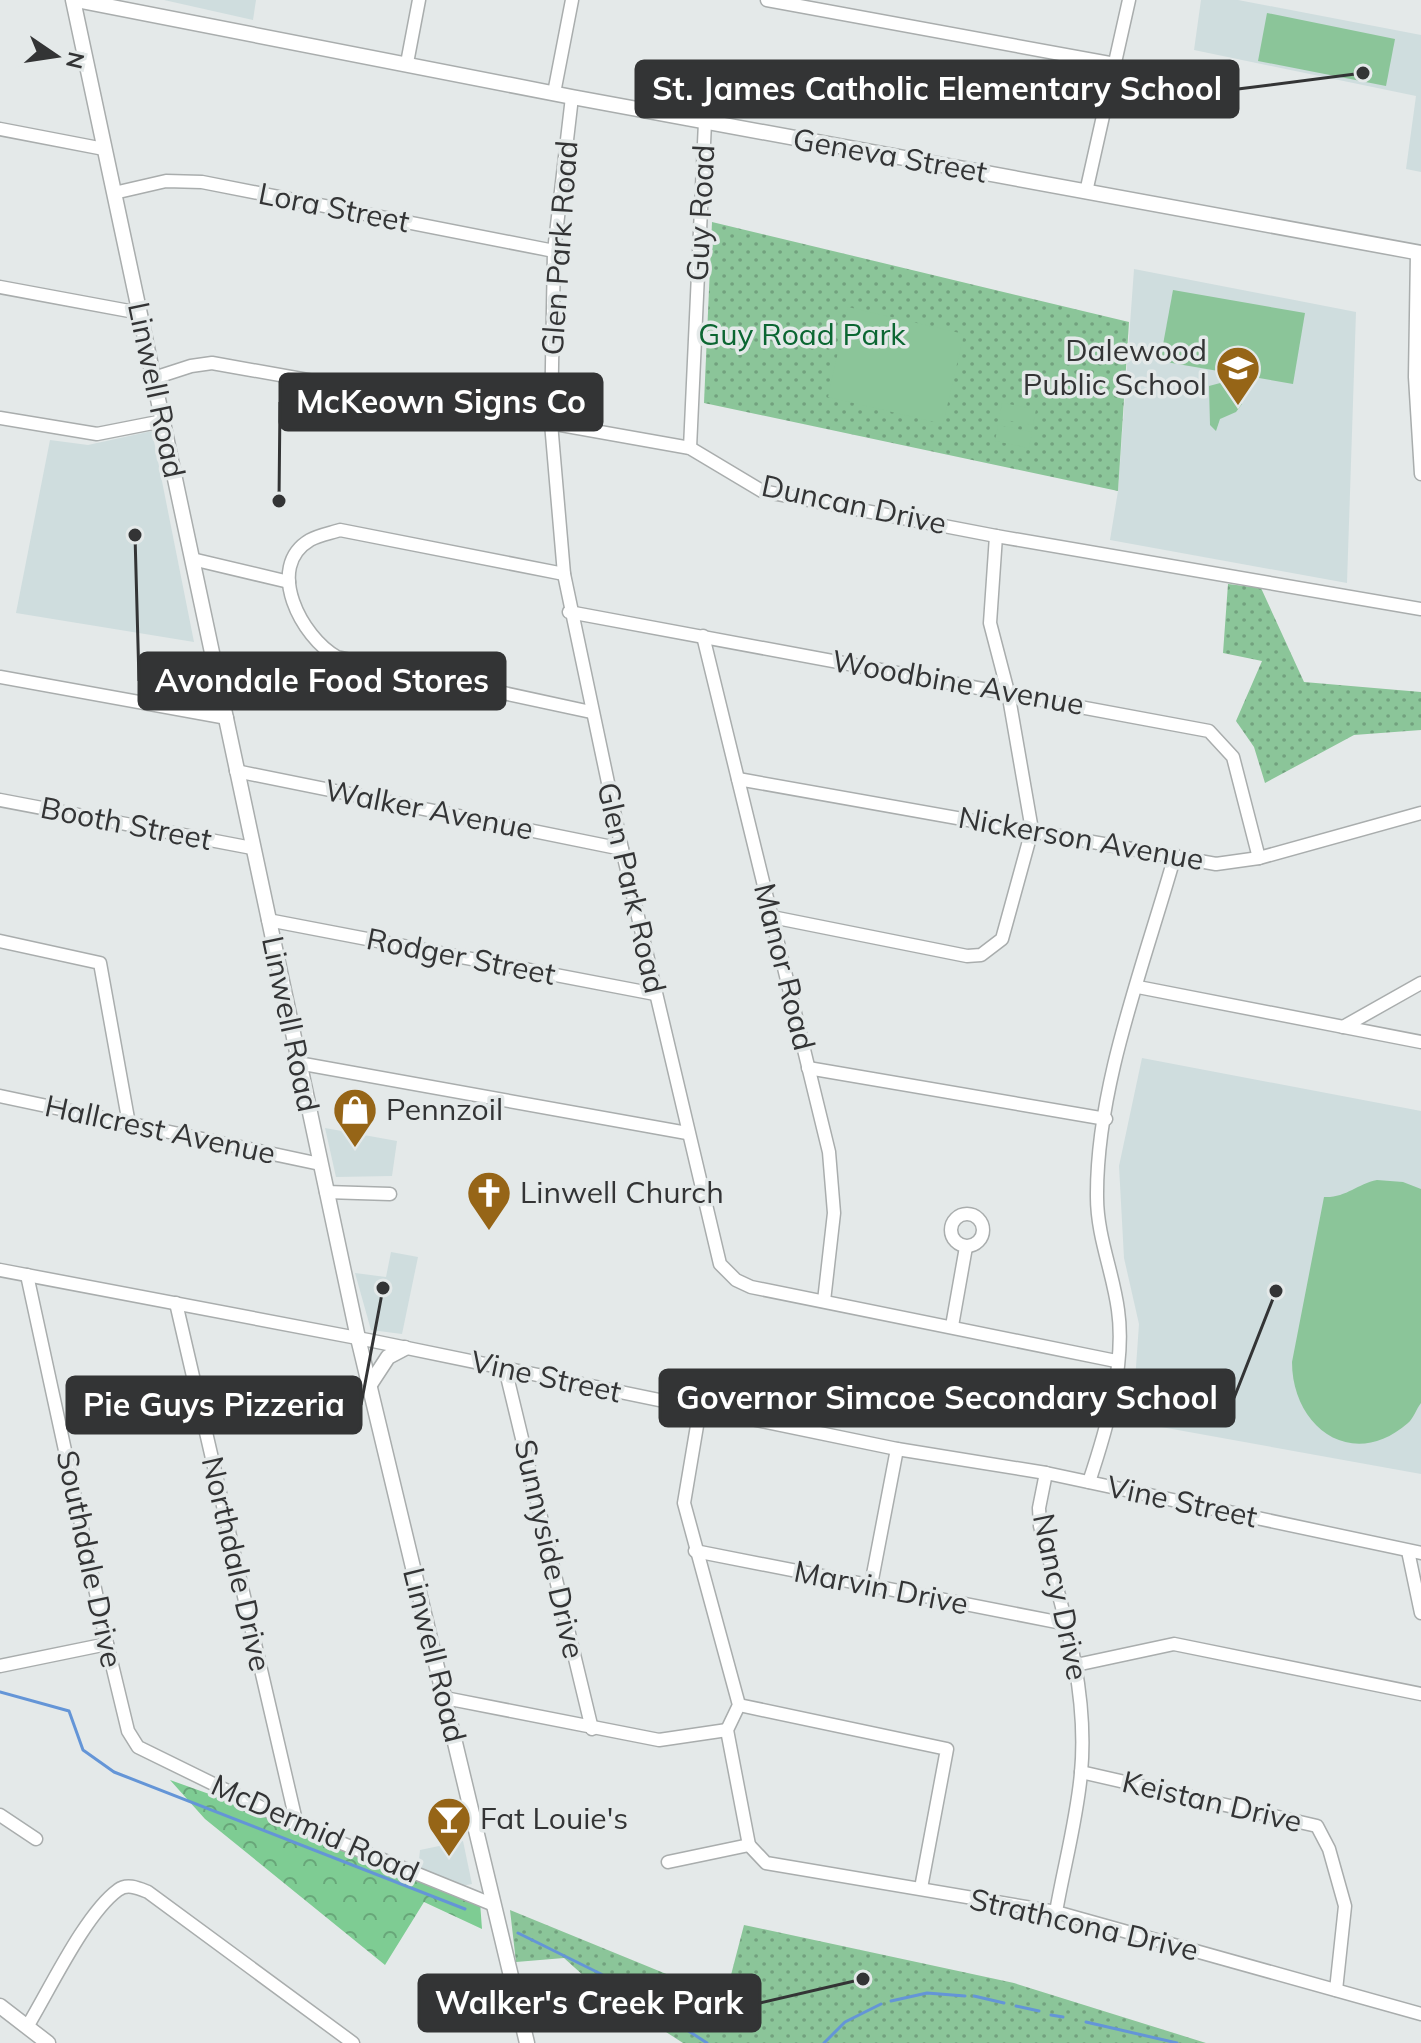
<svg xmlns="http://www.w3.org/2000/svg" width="1421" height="2043" font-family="Mulish,sans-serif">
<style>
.built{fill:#cfddde}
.grass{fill:url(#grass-dots)}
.forest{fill:url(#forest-crowns)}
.garden{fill:#8bc599}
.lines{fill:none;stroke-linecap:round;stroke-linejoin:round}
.stream{stroke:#6495d7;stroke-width:3}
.minor-casing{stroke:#a9adad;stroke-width:15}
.major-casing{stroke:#a9adad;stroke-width:17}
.minor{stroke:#fff;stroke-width:12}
.major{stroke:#fff;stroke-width:14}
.labels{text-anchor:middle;stroke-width:7;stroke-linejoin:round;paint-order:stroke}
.street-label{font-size:30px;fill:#333435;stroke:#e4e9e9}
.park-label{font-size:30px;fill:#0b6632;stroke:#e4e9e9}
.poi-label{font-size:30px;fill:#333435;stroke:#e4e9e9;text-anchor:start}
.leader{fill:none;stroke:#333435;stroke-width:3}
.callout-dot{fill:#333435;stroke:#e4e9e9;stroke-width:3}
.callout{fill:#333435;stroke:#333435;stroke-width:3}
.callout-label{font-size:32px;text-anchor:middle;font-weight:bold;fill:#fff}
</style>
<defs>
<pattern id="grass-dots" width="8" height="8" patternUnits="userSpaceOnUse" patternTransform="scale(2)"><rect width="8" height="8" fill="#8bc599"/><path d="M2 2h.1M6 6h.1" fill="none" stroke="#72a17e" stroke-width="1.8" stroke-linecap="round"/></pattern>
<pattern id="forest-crowns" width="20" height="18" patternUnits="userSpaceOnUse" patternTransform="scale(2)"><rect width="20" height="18" fill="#7ecc93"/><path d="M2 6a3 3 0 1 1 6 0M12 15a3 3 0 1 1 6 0" fill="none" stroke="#68a679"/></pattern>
</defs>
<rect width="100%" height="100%" fill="#e4e9e9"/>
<g class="built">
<polygon points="164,0 256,0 253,20"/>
<polygon points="1201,0 1238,0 1421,35 1421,172 1406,169 1416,96 1194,50"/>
<polygon points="1134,269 1356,312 1347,583 1110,540 1118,491"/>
<polygon points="152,431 194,642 16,613 50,440 88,445"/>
<polygon points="1142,1058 1421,1111 1421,1474 1128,1421 1135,1381 1139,1324 1124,1258 1119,1166"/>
<polygon points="325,1128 397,1141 392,1176 336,1177"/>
<polygon points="391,1252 418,1257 402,1334 371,1330 355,1273 386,1277"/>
<polygon points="463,1841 472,1884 461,1886 418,1869 420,1850"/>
</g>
<g class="grass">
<polygon points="712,222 1129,322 1118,491 704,403"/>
<polygon points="1228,584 1261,588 1304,682 1421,692 1421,730 1354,735 1265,783 1254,747 1236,721 1262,661 1223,653"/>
<polygon points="510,1910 725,1998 744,1925 1014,1983 1206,2043 683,2043 595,1986 564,1958 516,1962"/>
</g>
<polygon class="forest" points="170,1780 418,1869 480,1902 482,1929 424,1902 385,1965 205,1819"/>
<g class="garden">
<polygon points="1267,13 1395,39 1386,86 1258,61"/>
<polygon points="1173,290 1305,313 1293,384 1160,361"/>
<polygon points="848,307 964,334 943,424 828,397"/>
<polygon points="1224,382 1239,392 1242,404 1236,412 1220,419 1216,431 1210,425 1209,386"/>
<polygon points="1002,403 1036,409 1033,425 999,419"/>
<polygon points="998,425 1032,432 1029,448 995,441"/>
<path d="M1377 1180 1403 1182 1421 1189V1403C1416 1409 1414 1418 1408 1423 1352 1472 1292 1427 1292 1362L1324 1197C1346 1198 1357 1184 1377 1180Z"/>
</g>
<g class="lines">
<g class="stream">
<polyline points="0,1692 69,1711 83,1750 114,1772 465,1909"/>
<polyline points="518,1933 601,1974 707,2043"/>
<polyline points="974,1996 1004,2003"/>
<polyline points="891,2001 927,1993 965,1996"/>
<polyline points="1016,2006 1039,2011"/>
<polyline points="1051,2015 1063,2017"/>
<polyline points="1086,2022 1177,2043"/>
<polyline points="824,2043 845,2022 881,2004"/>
</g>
<g class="minor-casing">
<g id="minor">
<polyline points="767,0 1115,64"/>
<polyline points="407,63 419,0"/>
<polyline points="554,93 572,0"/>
<polyline points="572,97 554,251 551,423 564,574 622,849 720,1264 736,1280 751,1287 1116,1361"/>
<polyline points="0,129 104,149"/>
<polyline points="1086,192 1129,0"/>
<polyline points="114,193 166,181 202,182 554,251"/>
<polyline points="1417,253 1415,377 1421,474"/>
<polyline points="0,287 140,313"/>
<polyline points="154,378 191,366 212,363 690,448 762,491 996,536 1421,609"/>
<polyline points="0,418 97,434 163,421"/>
<polyline points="690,448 705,122"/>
<polyline points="192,559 289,582"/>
<path d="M564 574 340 530C331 533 319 535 310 540 264 567 302 638 337 657L591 712"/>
<polyline points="569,612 1209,731 1233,757 1259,858"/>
<polyline points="703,636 829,1152 834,1213 824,1301"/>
<polyline points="0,677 227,718"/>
<polyline points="236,771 622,849"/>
<polyline points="738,779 1216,864 1259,858 1421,813"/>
<polyline points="0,800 252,848"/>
<polyline points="772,917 967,956 981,955 1002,939 1032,830 1008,692 990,623 996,536"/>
<polyline points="268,920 655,994"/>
<polyline points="0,941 100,963 129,1124"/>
<polyline points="1138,987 1421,1042"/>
<polyline points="1343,1027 1421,983"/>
<polyline points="298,1063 687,1133"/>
<polyline points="808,1068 1106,1119"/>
<polyline points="0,1096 320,1164"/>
<polyline points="326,1192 390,1194"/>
<circle cx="967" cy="1230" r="16"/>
<polyline points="0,1270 373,1341 897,1449 1046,1473 1421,1553"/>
<polyline points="27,1275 107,1644 128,1731 138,1747 297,1825 494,1905"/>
<polyline points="176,1303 297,1825"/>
<polyline points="952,1326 966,1247"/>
<polyline points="505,1368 592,1729"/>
<polyline points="700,1408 684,1503 739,1705 727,1730 749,1845"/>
<path d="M1046 1473 1039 1508 1040 1526C1062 1607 1089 1688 1081 1773 1077 1819 1064 1866 1056 1912"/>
<path d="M1089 1482C1106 1431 1126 1365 1118 1310 1113 1272 1097 1236 1097 1197 1096 1086 1145 962 1175 855"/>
<polyline points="695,1551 1067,1624"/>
<polyline points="1408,1551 1421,1613"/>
<polyline points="871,1585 897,1449"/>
<polyline points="1076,1665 1174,1644 1421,1694"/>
<polyline points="0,1666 107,1644"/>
<polyline points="445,1698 659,1740 727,1730"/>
<polyline points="739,1705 947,1749 921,1888"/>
<polyline points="1081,1772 1317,1826 1329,1849 1345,1906 1336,1990"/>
<polyline points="0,1815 36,1839"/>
<polyline points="749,1845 766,1863 1056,1912 1421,2014"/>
<polyline points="668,1862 749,1845"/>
<path d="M27 2027C49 1991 85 1914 118 1890 127 1883 138 1888 148 1892L353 2043"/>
</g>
</g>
<g class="major-casing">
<g id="major">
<polyline points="73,0 358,1338 527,2043"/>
<polyline points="76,0 572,97 1421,253"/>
<polyline points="369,1386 388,1357 405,1348"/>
<polyline points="0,2006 48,2043"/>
</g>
</g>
<use href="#minor" class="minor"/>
<use href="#major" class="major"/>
</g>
<defs>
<g id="school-pin" transform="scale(2.3)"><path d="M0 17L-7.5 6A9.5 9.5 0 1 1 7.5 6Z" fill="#966517" stroke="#e4e9e9"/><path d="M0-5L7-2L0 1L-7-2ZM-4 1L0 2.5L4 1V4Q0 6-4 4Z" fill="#fff"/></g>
<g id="shop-pin" transform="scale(2.3)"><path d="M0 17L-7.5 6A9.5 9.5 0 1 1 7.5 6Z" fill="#966517" stroke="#e4e9e9"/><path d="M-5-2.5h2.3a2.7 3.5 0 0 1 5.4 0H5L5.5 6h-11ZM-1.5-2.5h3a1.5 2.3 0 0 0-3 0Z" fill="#fff"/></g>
<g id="church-pin" transform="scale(2.3)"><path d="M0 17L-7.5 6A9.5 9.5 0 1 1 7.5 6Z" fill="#966517" stroke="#e4e9e9"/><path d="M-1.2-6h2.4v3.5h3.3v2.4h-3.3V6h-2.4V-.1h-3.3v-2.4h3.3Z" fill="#fff"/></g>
<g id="bar-pin" transform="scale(2.3)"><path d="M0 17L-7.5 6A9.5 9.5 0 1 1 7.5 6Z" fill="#966517" stroke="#e4e9e9"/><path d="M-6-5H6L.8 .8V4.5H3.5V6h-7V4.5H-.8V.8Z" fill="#fff"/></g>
</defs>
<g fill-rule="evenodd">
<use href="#school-pin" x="1238" y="368"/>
<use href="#shop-pin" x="355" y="1110"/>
<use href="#church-pin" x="489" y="1193"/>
<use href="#bar-pin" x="449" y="1819"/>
</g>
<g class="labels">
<g class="street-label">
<text transform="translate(890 156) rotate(10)" y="10">Geneva Street</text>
<text transform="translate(334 208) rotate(11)" y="10">Lora Street</text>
<text transform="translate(701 213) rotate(-87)" y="10">Guy Road</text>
<text transform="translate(560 248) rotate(-86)" y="10">Glen Park Road</text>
<text transform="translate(156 390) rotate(78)" y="10">Linwell Road</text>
<text transform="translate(854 505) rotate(12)" y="10">Duncan Drive</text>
<text transform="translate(958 683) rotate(10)" y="10">Woodbine Avenue</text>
<text transform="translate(429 810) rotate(11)" y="10">Walker Avenue</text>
<text transform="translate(126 824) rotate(11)" y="10">Booth Street</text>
<text transform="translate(1081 839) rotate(10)" y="10">Nickerson Avenue</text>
<text transform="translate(631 888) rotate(77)" y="10">Glen Park Road</text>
<text transform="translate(461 957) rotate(11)" y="10">Rodger Street</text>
<text transform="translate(784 967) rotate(76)" y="10">Manor Road</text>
<text transform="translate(290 1024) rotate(78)" y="10">Linwell Road</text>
<text transform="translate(160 1130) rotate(12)" y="10">Hallcrest Avenue</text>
<text transform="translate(546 1377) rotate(12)" y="10">Vine Street</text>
<text transform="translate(1182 1502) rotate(12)" y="10">Vine Street</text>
<text transform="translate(549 1549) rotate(77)" y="10">Sunnyside Drive</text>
<text transform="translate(89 1559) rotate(78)" y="10">Southdale Drive</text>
<text transform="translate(236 1564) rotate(77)" y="10">Northdale Drive</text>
<text transform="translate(881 1588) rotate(11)" y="10">Marvin Drive</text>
<text transform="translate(1060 1597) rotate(78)" y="10">Nancy Drive</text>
<text transform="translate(434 1655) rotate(76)" y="10">Linwell Road</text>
<text transform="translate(1212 1802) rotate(13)" y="10">Keistan Drive</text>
<text transform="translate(315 1829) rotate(24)" y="10">McDermid Road</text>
<text transform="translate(1084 1925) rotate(13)" y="10">Strathcona Drive</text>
</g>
<g class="park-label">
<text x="802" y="345">Guy Road Park</text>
</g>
<g class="poi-label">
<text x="1207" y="361" text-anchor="end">Dalewood<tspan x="1207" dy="34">Public School</tspan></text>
<text x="386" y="1120">Pennzoil</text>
<text x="520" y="1203">Linwell Church</text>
<text x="480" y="1829">Fat Louie's</text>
</g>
</g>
<path class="leader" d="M1363 73L1238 89M279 501L280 402M135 535L139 681M1276 1291L1234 1398M383 1288L361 1405M863 1979L760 2003"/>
<g class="callout-dot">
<circle cx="1363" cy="73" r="8"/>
<circle cx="279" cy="501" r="8"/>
<circle cx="135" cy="535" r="8"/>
<circle cx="1276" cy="1291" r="8"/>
<circle cx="383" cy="1288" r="8"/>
<circle cx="863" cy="1979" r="8"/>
</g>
<g class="callout">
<rect x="636" y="61" width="602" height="56" rx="8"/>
<rect x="280" y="374" width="322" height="56" rx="8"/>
<rect x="139" y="653" width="366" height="56" rx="8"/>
<rect x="660" y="1370" width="574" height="56" rx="8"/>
<rect x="67" y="1377" width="294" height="56" rx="8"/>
<rect x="419" y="1975" width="341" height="56" rx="8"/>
</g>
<g class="callout-label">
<text x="937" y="100">St. James Catholic Elementary School</text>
<text x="441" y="413">McKeown Signs Co</text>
<text x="322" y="692">Avondale Food Stores</text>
<text x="947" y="1409">Governor Simcoe Secondary School</text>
<text x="214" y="1416">Pie Guys Pizzeria</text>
<text x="589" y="2014">Walker's Creek Park</text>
</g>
<g transform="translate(56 56) rotate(103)" stroke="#e4e9e9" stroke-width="6" paint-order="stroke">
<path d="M0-6L14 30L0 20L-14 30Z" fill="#333435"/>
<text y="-12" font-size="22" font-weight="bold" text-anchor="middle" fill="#333435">N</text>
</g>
</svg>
